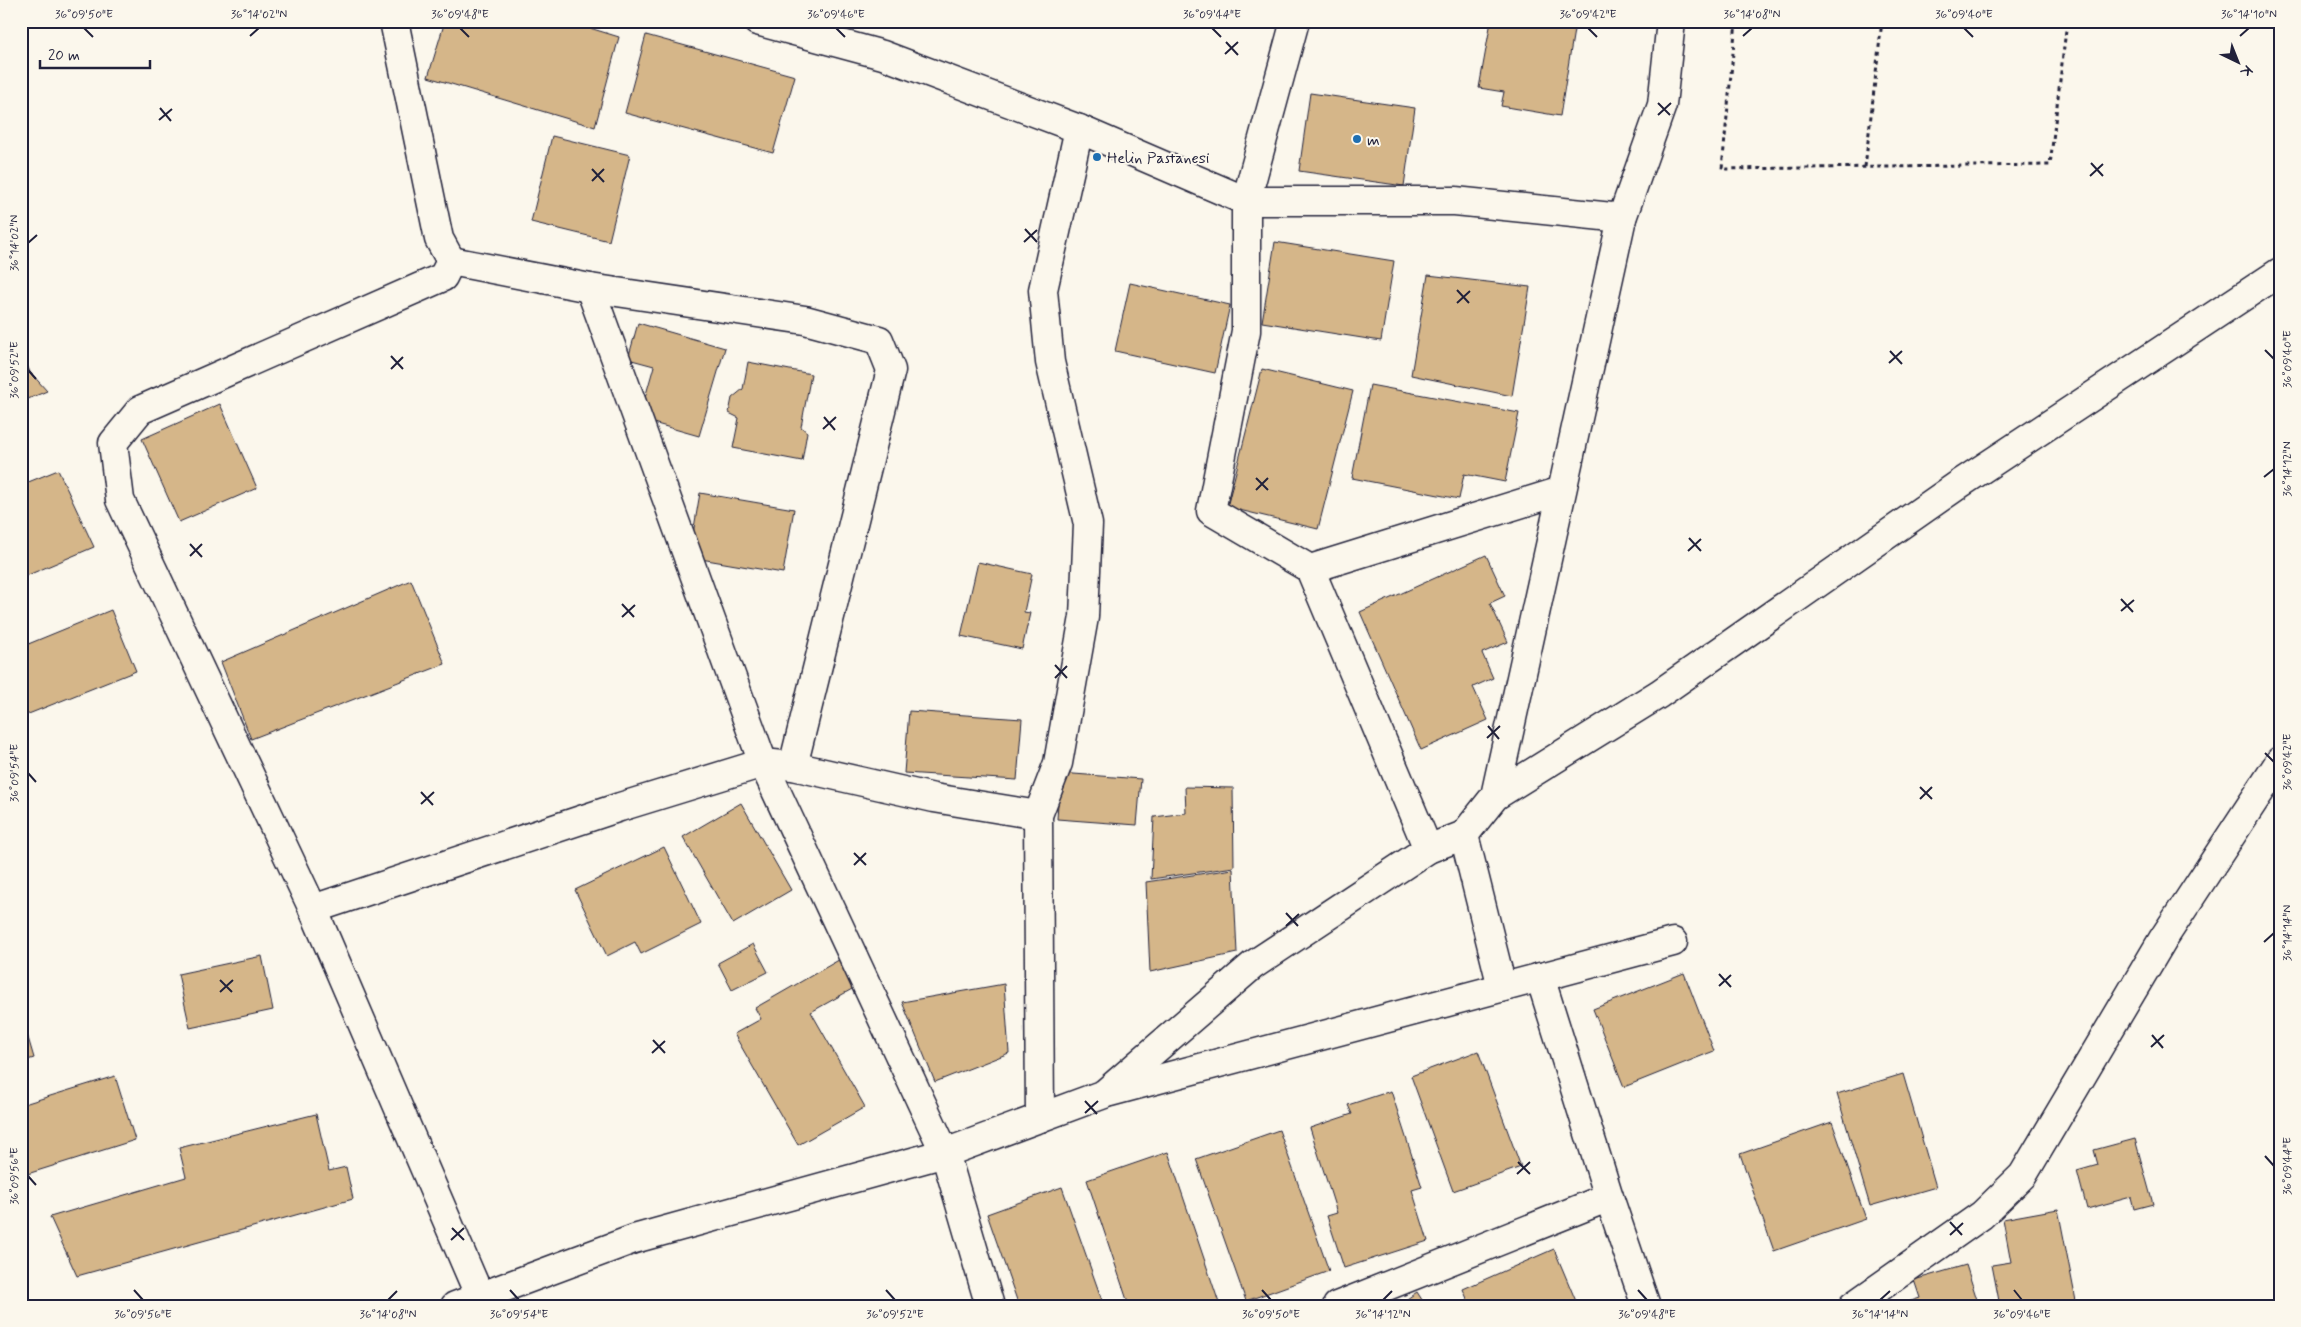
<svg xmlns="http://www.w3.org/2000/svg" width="2301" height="1327" font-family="Mynerve,sans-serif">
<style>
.building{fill:#d5b689;stroke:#22223b}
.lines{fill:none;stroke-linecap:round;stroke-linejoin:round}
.minor-casing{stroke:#22223b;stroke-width:31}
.path{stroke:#22223b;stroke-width:3;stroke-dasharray:4 4;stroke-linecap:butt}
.minor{stroke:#fbf7ec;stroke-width:28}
.ticks{fill:none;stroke:#22223b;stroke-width:2}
.poi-dot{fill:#1f6fb2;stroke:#fbf7ec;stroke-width:2}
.labels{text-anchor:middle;stroke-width:4;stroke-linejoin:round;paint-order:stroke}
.poi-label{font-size:16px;fill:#22223b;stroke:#fbf7ec;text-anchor:start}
.neatline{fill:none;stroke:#22223b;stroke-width:2}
.ticks-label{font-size:12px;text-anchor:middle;fill:#22223b}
</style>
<rect width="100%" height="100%" fill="#fbf7ec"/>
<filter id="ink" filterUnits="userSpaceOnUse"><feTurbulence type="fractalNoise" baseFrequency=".02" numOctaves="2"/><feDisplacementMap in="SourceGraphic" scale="10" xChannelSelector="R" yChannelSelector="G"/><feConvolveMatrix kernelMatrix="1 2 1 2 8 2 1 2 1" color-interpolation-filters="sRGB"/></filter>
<g filter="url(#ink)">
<g class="building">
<polygon points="445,21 567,21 619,37 595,127 428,77"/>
<polygon points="1491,21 1532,21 1574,30 1560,116 1501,106 1504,92 1479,88"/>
<polygon points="646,35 795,76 773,153 625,113"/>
<polygon points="1310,93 1415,108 1404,186 1299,171"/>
<polygon points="552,136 630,155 609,241 531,222"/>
<polygon points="1275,242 1394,261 1381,341 1262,322"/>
<polygon points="1428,275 1530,287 1512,396 1411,375"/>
<polygon points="1130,283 1230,305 1215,373 1115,351"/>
<polygon points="638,323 725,348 699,436 639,419 654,366 628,359"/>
<polygon points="21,352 30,372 47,391 21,402"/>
<polygon points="748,362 811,374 801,427 807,432 802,461 733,448 739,418 729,413 732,398 743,389"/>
<polygon points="1262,369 1353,391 1318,529 1227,507"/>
<polygon points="1370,385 1519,413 1505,482 1464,474 1459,499 1352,478"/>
<polygon points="220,404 257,488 179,522 142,439"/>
<polygon points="58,470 94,547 21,578 21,485"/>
<polygon points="700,493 794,509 783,573 689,557"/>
<polygon points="1486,555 1505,596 1490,603 1508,642 1482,653 1493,678 1473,687 1488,720 1421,750 1360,612"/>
<polygon points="978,562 1032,574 1024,612 1030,613 1022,649 961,636"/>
<polygon points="411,580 445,664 251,739 221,662"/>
<polygon points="111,610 136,671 21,717 21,647"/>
<polygon points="909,711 1022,719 1017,780 904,773"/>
<polygon points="1060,773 1141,779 1137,825 1057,819"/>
<polygon points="1185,787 1233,788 1234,867 1151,879 1154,817 1186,813"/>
<polygon points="741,803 791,890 733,924 683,837"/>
<polygon points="664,847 701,924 641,954 635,942 607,956 575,890"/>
<polygon points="1233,869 1237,953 1150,972 1146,882"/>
<polygon points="753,944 768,972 732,990 718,963"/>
<polygon points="262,956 273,1010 190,1028 178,974"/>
<polygon points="844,957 861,984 811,1012 865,1107 798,1145 734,1034 761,1019 755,1008"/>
<polygon points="1684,973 1714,1051 1624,1087 1593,1009"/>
<polygon points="1004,984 1009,1053 935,1082 902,1002"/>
<polygon points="21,1014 34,1058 21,1062"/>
<polygon points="1478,1051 1521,1167 1453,1191 1411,1076"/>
<polygon points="1903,1074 1936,1187 1870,1206 1837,1094"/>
<polygon points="115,1076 135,1140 21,1176 21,1105"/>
<polygon points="1391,1091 1422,1187 1412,1190 1428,1241 1344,1268 1327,1216 1337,1213 1310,1128 1352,1114 1348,1105"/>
<polygon points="316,1114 329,1171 346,1167 353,1199 77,1276 50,1217 186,1177 179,1148"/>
<polygon points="1832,1122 1866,1219 1774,1251 1740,1154"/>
<polygon points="1279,1130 1329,1271 1246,1301 1196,1159"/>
<polygon points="2135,1139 2153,1204 2134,1209 2131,1197 2087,1209 2077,1171 2098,1165 2094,1150"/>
<polygon points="1168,1152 1220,1306 1129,1306 1087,1180"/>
<polygon points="1062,1187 1104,1306 1019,1306 987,1214"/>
<polygon points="2058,1209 2077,1306 2000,1306 1992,1265 2011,1262 2003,1219"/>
<polygon points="1554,1249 1578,1306 1470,1306 1463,1289"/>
<polygon points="1966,1265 1979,1306 1896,1306 1920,1298 1914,1280"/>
<polygon points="1417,1292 1426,1306 1397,1306"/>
</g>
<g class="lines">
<g class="minor-casing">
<g id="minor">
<polyline points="394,21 439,239 451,261 443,277 140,410 113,443 120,500 313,909 480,1297"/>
<polyline points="757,21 883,55 1079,129 1246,201 1455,201 1622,218"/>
<polyline points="1295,21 1246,201 1246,331 1211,511 1310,569 1428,849"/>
<polyline points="451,261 590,288 805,320 879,340 891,370 793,766"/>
<polyline points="590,288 763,763 945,1153 990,1306"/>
<polyline points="1310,569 1561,491"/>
<polyline points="1495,796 1622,218 1662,105 1671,21"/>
<polyline points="1464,835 1502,987"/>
<polyline points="313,909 620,807 763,763 793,766 934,798 1038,815"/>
<polyline points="1540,977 1609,1197 1646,1306"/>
<polyline points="1110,1092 1673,942"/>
<polyline points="1040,1118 1038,815 1058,763 1084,617 1088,524 1050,362 1043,290 1079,129"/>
<polyline points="455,1306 634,1239 945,1153 1104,1094 1253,965 1428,849 1464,835 1495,796 1659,694 1961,483 2280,272"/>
<polyline points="1337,1306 1609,1197"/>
<polyline points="1853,1306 1982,1215 2023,1175 2163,939 2280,761"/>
</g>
</g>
<g class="path">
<polyline points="1736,21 1722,169 2050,165 2067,21"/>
<polyline points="1865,167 1882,21"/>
</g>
<use href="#minor" class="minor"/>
</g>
</g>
<path class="ticks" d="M84 28 93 37M460 28 469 37M836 28 845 37M1212 28 1221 37M1588 28 1597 37M1964 28 1973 37M250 36 259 28M1743 36 1752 28M2240 36 2249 28M1226 42 1238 55M1225 54 1238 42M1658 103 1670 115M160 108 171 121M1658 115 1671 103M159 120 172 109M2091 163 2103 176M592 169 604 182M2090 176 2103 164M592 181 604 169M1025 229 1037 242M1024 242 1037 230M28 243 37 235M1457 290 1469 303M1457 303 1470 291M2265 350 2274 359M1890 351 1902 364M391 356 403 369M1889 363 1902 351M391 369 403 357M28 370 36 379M824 417 835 430M823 429 836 417M2264 477 2274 469M1256 478 1268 490M1256 490 1268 478M1689 538 1701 551M190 544 202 557M1688 551 1701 539M190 556 202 544M2121 599 2133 612M622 604 634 617M2121 611 2134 600M622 617 635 605M1055 665 1067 678M1055 678 1067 666M1488 726 1499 739M1487 738 1500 726M2265 753 2274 762M28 773 36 782M1920 787 1932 799M421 792 433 805M1920 799 1932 787M421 804 434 792M854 853 866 865M854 865 866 853M1286 913 1298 926M1286 926 1299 914M2264 942 2274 933M1719 974 1731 987M220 980 232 992M1719 986 1731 975M220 992 233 980M2152 1035 2163 1048M653 1040 665 1053M2151 1047 2164 1035M652 1053 665 1041M1085 1101 1097 1114M1085 1113 1098 1101M2265 1156 2274 1166M1518 1162 1530 1174M1517 1174 1530 1162M28 1176 36 1185M1950 1222 1962 1235M452 1228 464 1240M1950 1235 1963 1223M451 1240 464 1228M134 1290 143 1300M510 1290 519 1300M886 1290 895 1300M1262 1290 1271 1300M1638 1290 1647 1300M2014 1290 2022 1300M388 1300 397 1291M1383 1300 1392 1291M1880 1300 1890 1291"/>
<g class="poi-dot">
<circle cx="1357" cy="139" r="5"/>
<circle cx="1097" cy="157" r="5"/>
</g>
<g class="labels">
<g class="poi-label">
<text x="1367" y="145">m</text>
<text x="1107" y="163">Helin Pastanesi</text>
</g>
</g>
<rect width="2301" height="1327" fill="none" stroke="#fbf7ec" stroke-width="55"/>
<g transform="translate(2238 62) rotate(137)" stroke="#fbf7ec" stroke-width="4" paint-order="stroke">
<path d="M0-4L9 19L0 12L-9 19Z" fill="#22223b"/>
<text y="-8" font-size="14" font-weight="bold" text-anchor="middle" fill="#22223b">K</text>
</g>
<path d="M40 60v8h110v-8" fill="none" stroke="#22223b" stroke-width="2.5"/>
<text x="48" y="60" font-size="15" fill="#22223b" stroke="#fbf7ec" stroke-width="4" paint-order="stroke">20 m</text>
<rect x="28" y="28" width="2246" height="1272" class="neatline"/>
<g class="ticks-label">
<text x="84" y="18">36°09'50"E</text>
<text x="259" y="18">36°14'02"N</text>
<text x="460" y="18">36°09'48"E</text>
<text x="836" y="18">36°09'46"E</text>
<text x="1212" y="18">36°09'44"E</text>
<text x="1588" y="18">36°09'42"E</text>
<text x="1752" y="18">36°14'08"N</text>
<text x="1964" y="18">36°09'40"E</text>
<text x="2249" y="18">36°14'10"N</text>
<text transform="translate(14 243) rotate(-90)" y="4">36°14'02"N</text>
<text transform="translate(2287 359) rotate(-90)" y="4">36°09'40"E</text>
<text transform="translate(14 370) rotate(-90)" y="4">36°09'52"E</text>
<text transform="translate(2287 469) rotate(-90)" y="4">36°14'12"N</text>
<text transform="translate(2287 762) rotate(-90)" y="4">36°09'42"E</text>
<text transform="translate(14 773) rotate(-90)" y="4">36°09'54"E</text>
<text transform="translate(2287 933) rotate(-90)" y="4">36°14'14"N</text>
<text transform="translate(2287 1166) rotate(-90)" y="4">36°09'44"E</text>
<text transform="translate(14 1176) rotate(-90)" y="4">36°09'56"E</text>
<text x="143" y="1318">36°09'56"E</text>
<text x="388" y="1318">36°14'08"N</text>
<text x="519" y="1318">36°09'54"E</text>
<text x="895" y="1318">36°09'52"E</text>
<text x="1271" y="1318">36°09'50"E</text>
<text x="1383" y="1318">36°14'12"N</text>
<text x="1647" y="1318">36°09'48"E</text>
<text x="1880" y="1318">36°14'14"N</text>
<text x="2022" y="1318">36°09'46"E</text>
</g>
</svg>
